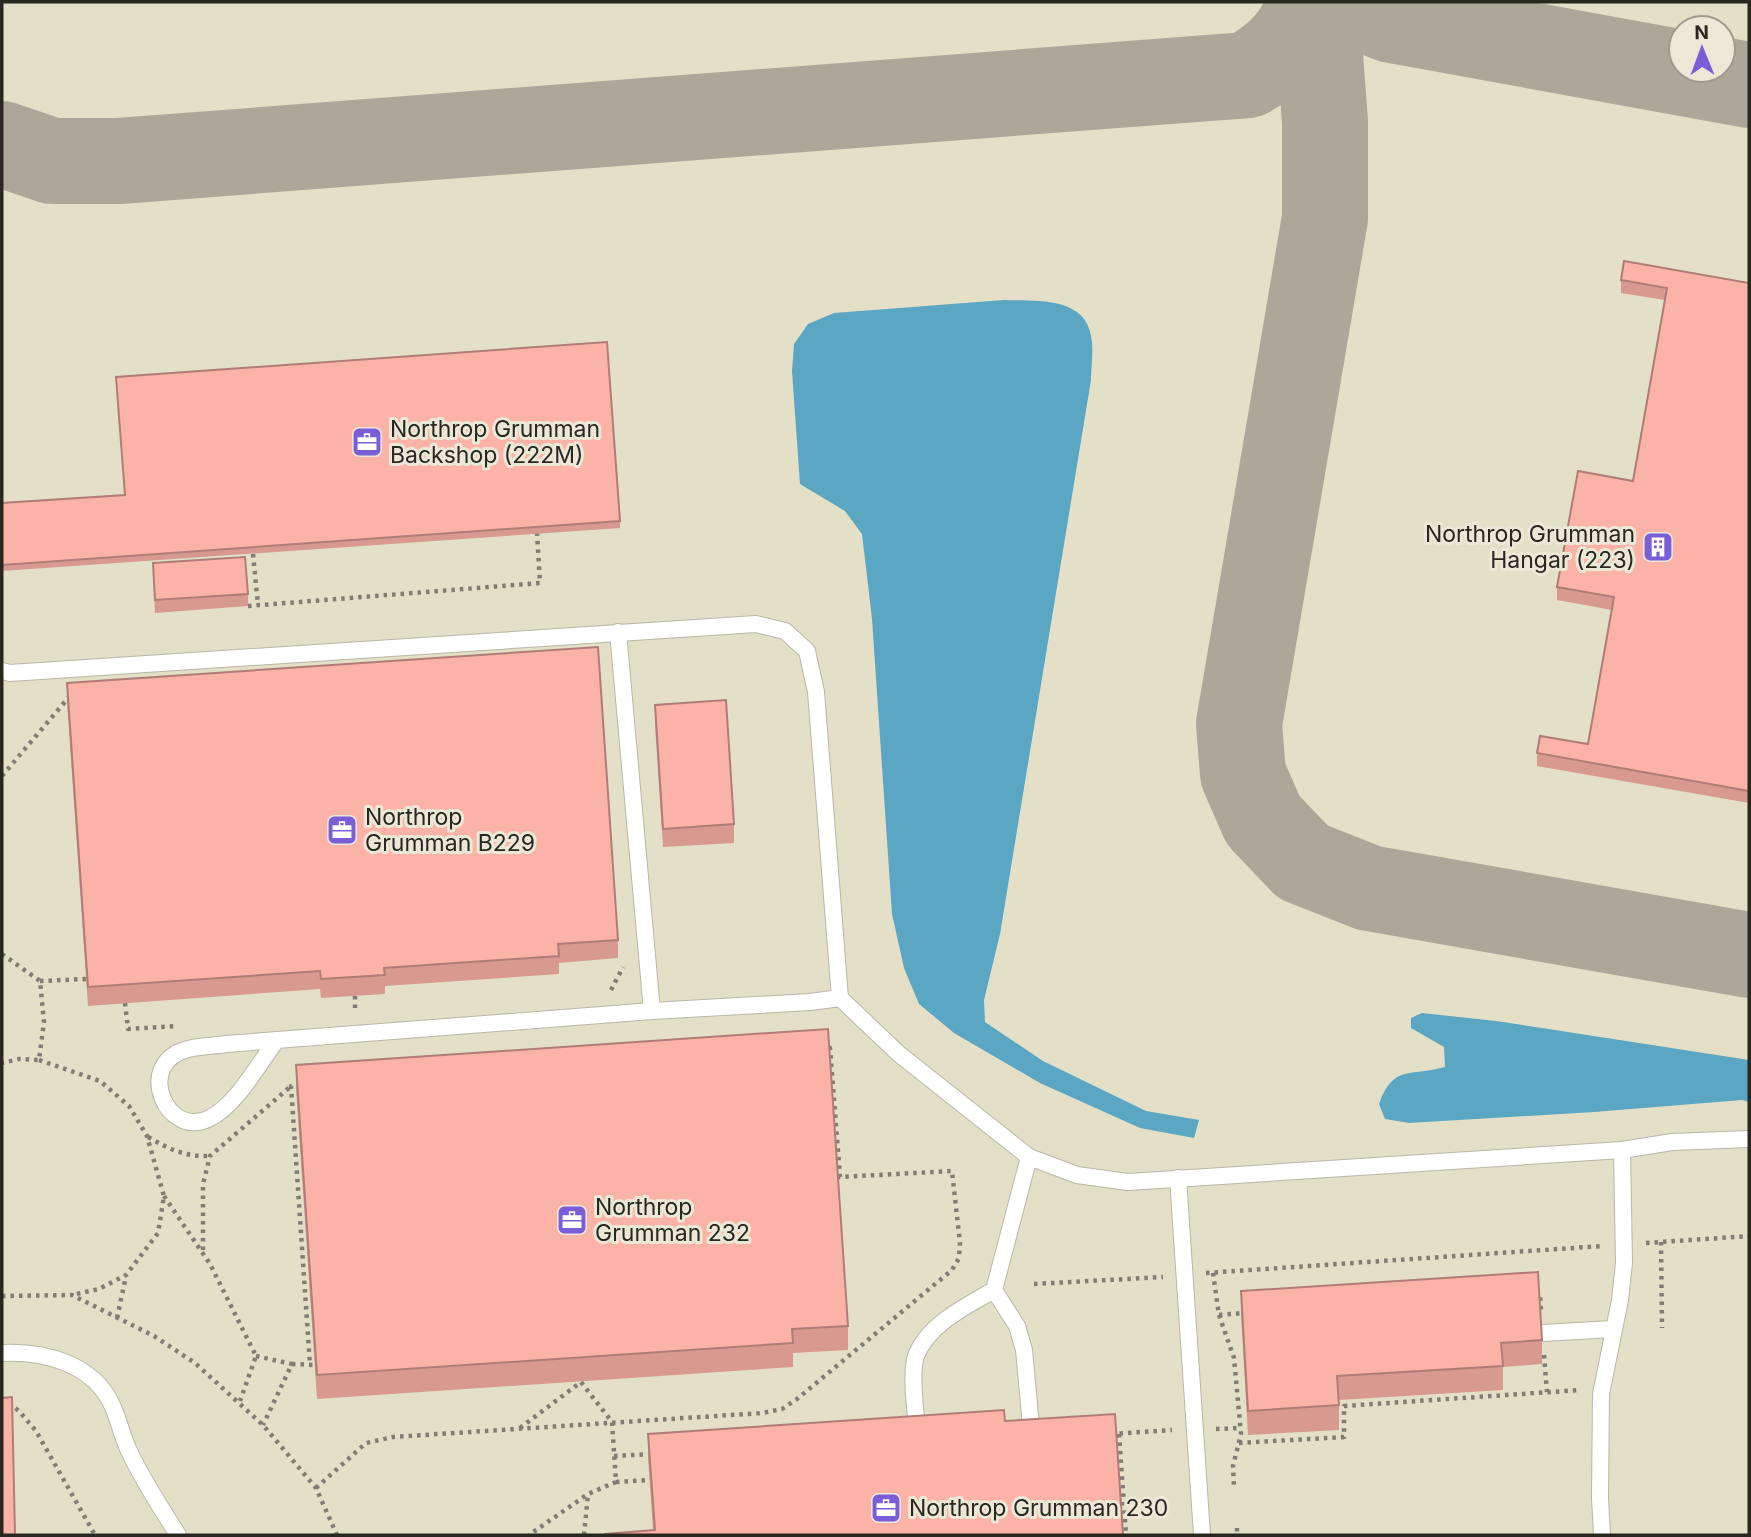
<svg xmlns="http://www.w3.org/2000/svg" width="1751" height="1537" font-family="Inter,sans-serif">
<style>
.built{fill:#e3e0c7;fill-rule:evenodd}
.water{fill:#5ba6c3}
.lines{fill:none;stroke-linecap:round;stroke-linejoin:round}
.taxiway{stroke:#aba89a;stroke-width:86}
.service-casing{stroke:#b9b7a7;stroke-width:18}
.path{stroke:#807e73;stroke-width:4.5;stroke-dasharray:3.5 5;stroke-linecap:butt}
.service{stroke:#fff;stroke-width:16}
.wall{fill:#d89a90}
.building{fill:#fbb3a8;stroke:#b07d76;stroke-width:2}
.labels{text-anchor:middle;stroke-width:6;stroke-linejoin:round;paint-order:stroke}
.poi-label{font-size:23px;fill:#282720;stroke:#ebe8d7;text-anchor:start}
</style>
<rect width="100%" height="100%" fill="#ebe8d7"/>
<path class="built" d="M2 2H1749V1535H2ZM1681 28H1723V70H1681Z"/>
<g class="water">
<path d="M1004 300C1034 301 1085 296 1091 336 1094 350 1091 366 1091 380L1000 934 984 1000 985 1022 1043 1061 1146 1111 1199 1120 1194 1138 1140 1128 1040 1083 954 1033 919 1004 904 968 892 914 872 619 862 534 845 511 800 484 792 371 794 344 808 324 834 313Z"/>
<path d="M1422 1013 1496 1021 1749 1060V1102L1742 1100 1594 1112 1409 1123 1385 1119 1379 1104C1394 1064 1409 1077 1445 1067L1444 1047 1411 1028V1018Z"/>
</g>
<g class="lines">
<g class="taxiway">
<polyline points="1316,2 1325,122 1325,218 1239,724 1243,774 1263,820 1303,862 1369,888 1749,955"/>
<polyline points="1352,2 1366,10 1392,20 1749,85"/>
<path d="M2 144 52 161H119L1248 75C1278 57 1301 36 1309 2"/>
</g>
<g class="service-casing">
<g id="service">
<polyline points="618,632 652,1011"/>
<polyline points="2,671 10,673 756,624 785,631 807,651 816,692 840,998"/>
<path d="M276 1041C258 1065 236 1105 210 1118 167 1141 133 1063 188 1049 200 1046 214 1046 226 1044L652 1011 810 1002 840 998 899 1054 1029 1157 1077 1175 1128 1182 1622 1150 1672 1142 1749 1139"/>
<polyline points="1178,1178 1202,1535"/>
<polyline points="994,1290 1017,1326 1024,1350 1031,1426"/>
<polyline points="1543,1333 1613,1329"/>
<path d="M2 1353C43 1351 93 1363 112 1405 119 1420 122 1436 129 1451 143 1481 161 1508 178 1535"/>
<path d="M917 1432C916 1411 910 1374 916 1356 928 1324 967 1306 994 1290L1029 1157"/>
<polyline points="1602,1535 1600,1498 1601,1394 1620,1300 1624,1263 1622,1150"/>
</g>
</g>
<g class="path">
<polyline points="253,554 258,605"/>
<polyline points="248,606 540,583 537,533"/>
<polyline points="2,776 69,697"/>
<polyline points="2,954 40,981 44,1022 39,1060 19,1059 2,1063"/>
<polyline points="40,981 86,979"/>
<polyline points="611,990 623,967"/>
<polyline points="355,996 355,1012"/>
<polyline points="125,1003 128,1029 178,1026"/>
<polyline points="39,1060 100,1081 129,1106 147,1136 164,1196 158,1233 126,1275 99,1289 72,1295"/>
<polyline points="300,1086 291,1086 310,1365"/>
<path d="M148 1137C169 1149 185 1157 210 1156"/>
<polyline points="164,1196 210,1264 256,1356 240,1401"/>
<polyline points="1661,1242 1662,1328"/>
<polyline points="1646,1243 1749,1236"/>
<polyline points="203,1250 203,1184 210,1156 290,1087"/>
<polyline points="1206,1273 1602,1246"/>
<polyline points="1213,1273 1219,1315 1234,1358 1241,1434 1233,1466 1234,1488"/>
<polyline points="1034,1284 1163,1277"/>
<polyline points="1536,1294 1540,1293 1541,1311"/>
<polyline points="2,1296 72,1295 154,1336 195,1363 263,1425 316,1488 337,1535"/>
<polyline points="1219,1315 1244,1313"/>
<polyline points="117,1318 126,1276"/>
<polyline points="1544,1355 1547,1392"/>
<polyline points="256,1356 292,1364 263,1425"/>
<polyline points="292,1364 315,1365"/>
<polyline points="2,1398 19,1411 36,1431 95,1535"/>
<polyline points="520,1428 581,1382 612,1422 616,1482 588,1494 529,1535"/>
<polyline points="1216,1429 1240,1428"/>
<polyline points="1111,1434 1172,1430"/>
<polyline points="1119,1434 1126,1535"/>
<polyline points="1239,1443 1344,1437 1344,1406 1580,1390"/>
<polyline points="614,1456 652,1454"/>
<polyline points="616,1482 650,1480"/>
<polyline points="316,1488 366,1443 393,1437 762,1413 782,1409 797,1399 952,1270 959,1258 960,1243 952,1171 840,1177 830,1048 826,1049"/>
<polyline points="1237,1528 1237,1535"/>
<polyline points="584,1535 588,1494"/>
</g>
<use href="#service" class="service"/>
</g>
<g class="wall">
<polygon points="1621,280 1749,283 1749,803 1537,766 1537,753 1588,744 1612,610 1557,600 1557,587 1633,481 1665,300 1621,293"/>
<polygon points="2,503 620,521 620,528 2,571"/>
<polygon points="153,563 248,594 248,606 155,613"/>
<polygon points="67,683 618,940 618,958 559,963 559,974 385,986 385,994 321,998 320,989 88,1006 67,702"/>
<polygon points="655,705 734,824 734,843 663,847 655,724"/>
<polygon points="296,1065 848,1326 848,1350 793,1353 793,1367 317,1399 296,1089"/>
<polygon points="1241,1291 1542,1340 1542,1364 1503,1367 1503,1390 1339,1400 1339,1430 1248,1435 1241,1315"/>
<polygon points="1004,1410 653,1530 648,1459 648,1434"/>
</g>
<g class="building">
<polygon points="1624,261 1749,283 1749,791 1537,753 1540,736 1588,744 1614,597 1557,587 1578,471 1633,481 1667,288 1621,280"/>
<polygon points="607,342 620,521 2,565 2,503 125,495 116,377"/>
<polygon points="245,557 248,594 155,600 153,563"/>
<polygon points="598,647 618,940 558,944 559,956 384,968 385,975 321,979 320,971 88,987 67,683"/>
<polygon points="726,700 734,824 663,829 655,705"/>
<polygon points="828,1029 848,1326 792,1329 793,1343 317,1375 296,1065"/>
<polygon points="1538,1272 1542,1340 1501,1343 1503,1366 1337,1376 1339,1405 1248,1411 1241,1291"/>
<polygon points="12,1397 15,1535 2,1535 2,1398"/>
<polygon points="1004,1410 1005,1421 1115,1414 1123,1535 605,1535 605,1534 655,1530 648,1434"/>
</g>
<defs>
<g id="office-square" transform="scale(1.575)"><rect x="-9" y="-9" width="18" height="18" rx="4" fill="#795ed8" stroke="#ebe8d7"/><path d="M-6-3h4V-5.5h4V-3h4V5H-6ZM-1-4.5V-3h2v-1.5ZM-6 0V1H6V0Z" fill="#fff"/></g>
<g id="building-square" transform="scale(1.575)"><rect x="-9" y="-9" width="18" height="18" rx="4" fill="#795ed8" stroke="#ebe8d7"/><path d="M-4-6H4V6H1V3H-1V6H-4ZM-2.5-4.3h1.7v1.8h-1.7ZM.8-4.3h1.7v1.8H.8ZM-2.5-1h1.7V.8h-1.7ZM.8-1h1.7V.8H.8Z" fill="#fff"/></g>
</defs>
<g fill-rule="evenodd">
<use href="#office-square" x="367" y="442"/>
<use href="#building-square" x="1658" y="547"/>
<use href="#office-square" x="342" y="830"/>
<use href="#office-square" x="572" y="1220"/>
<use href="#office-square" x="886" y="1508"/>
</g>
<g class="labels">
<g class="poi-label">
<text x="390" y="437">Northrop Grumman<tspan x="390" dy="26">Backshop (222M)</tspan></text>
<text x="1635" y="542" text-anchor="end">Northrop Grumman<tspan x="1635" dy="26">Hangar (223)</tspan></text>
<text x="365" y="825">Northrop<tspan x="365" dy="26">Grumman B229</tspan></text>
<text x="595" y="1215">Northrop<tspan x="595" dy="26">Grumman 232</tspan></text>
<text x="909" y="1516">Northrop Grumman 230</text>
</g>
</g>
<rect width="1751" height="1537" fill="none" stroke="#282720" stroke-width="7"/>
<g transform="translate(1702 49) rotate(359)"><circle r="33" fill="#ebe8d7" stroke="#9d9b8e" stroke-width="2"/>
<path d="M0-5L12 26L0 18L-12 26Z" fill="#795ed8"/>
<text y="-10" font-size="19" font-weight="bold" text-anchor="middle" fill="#282720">N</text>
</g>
</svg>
